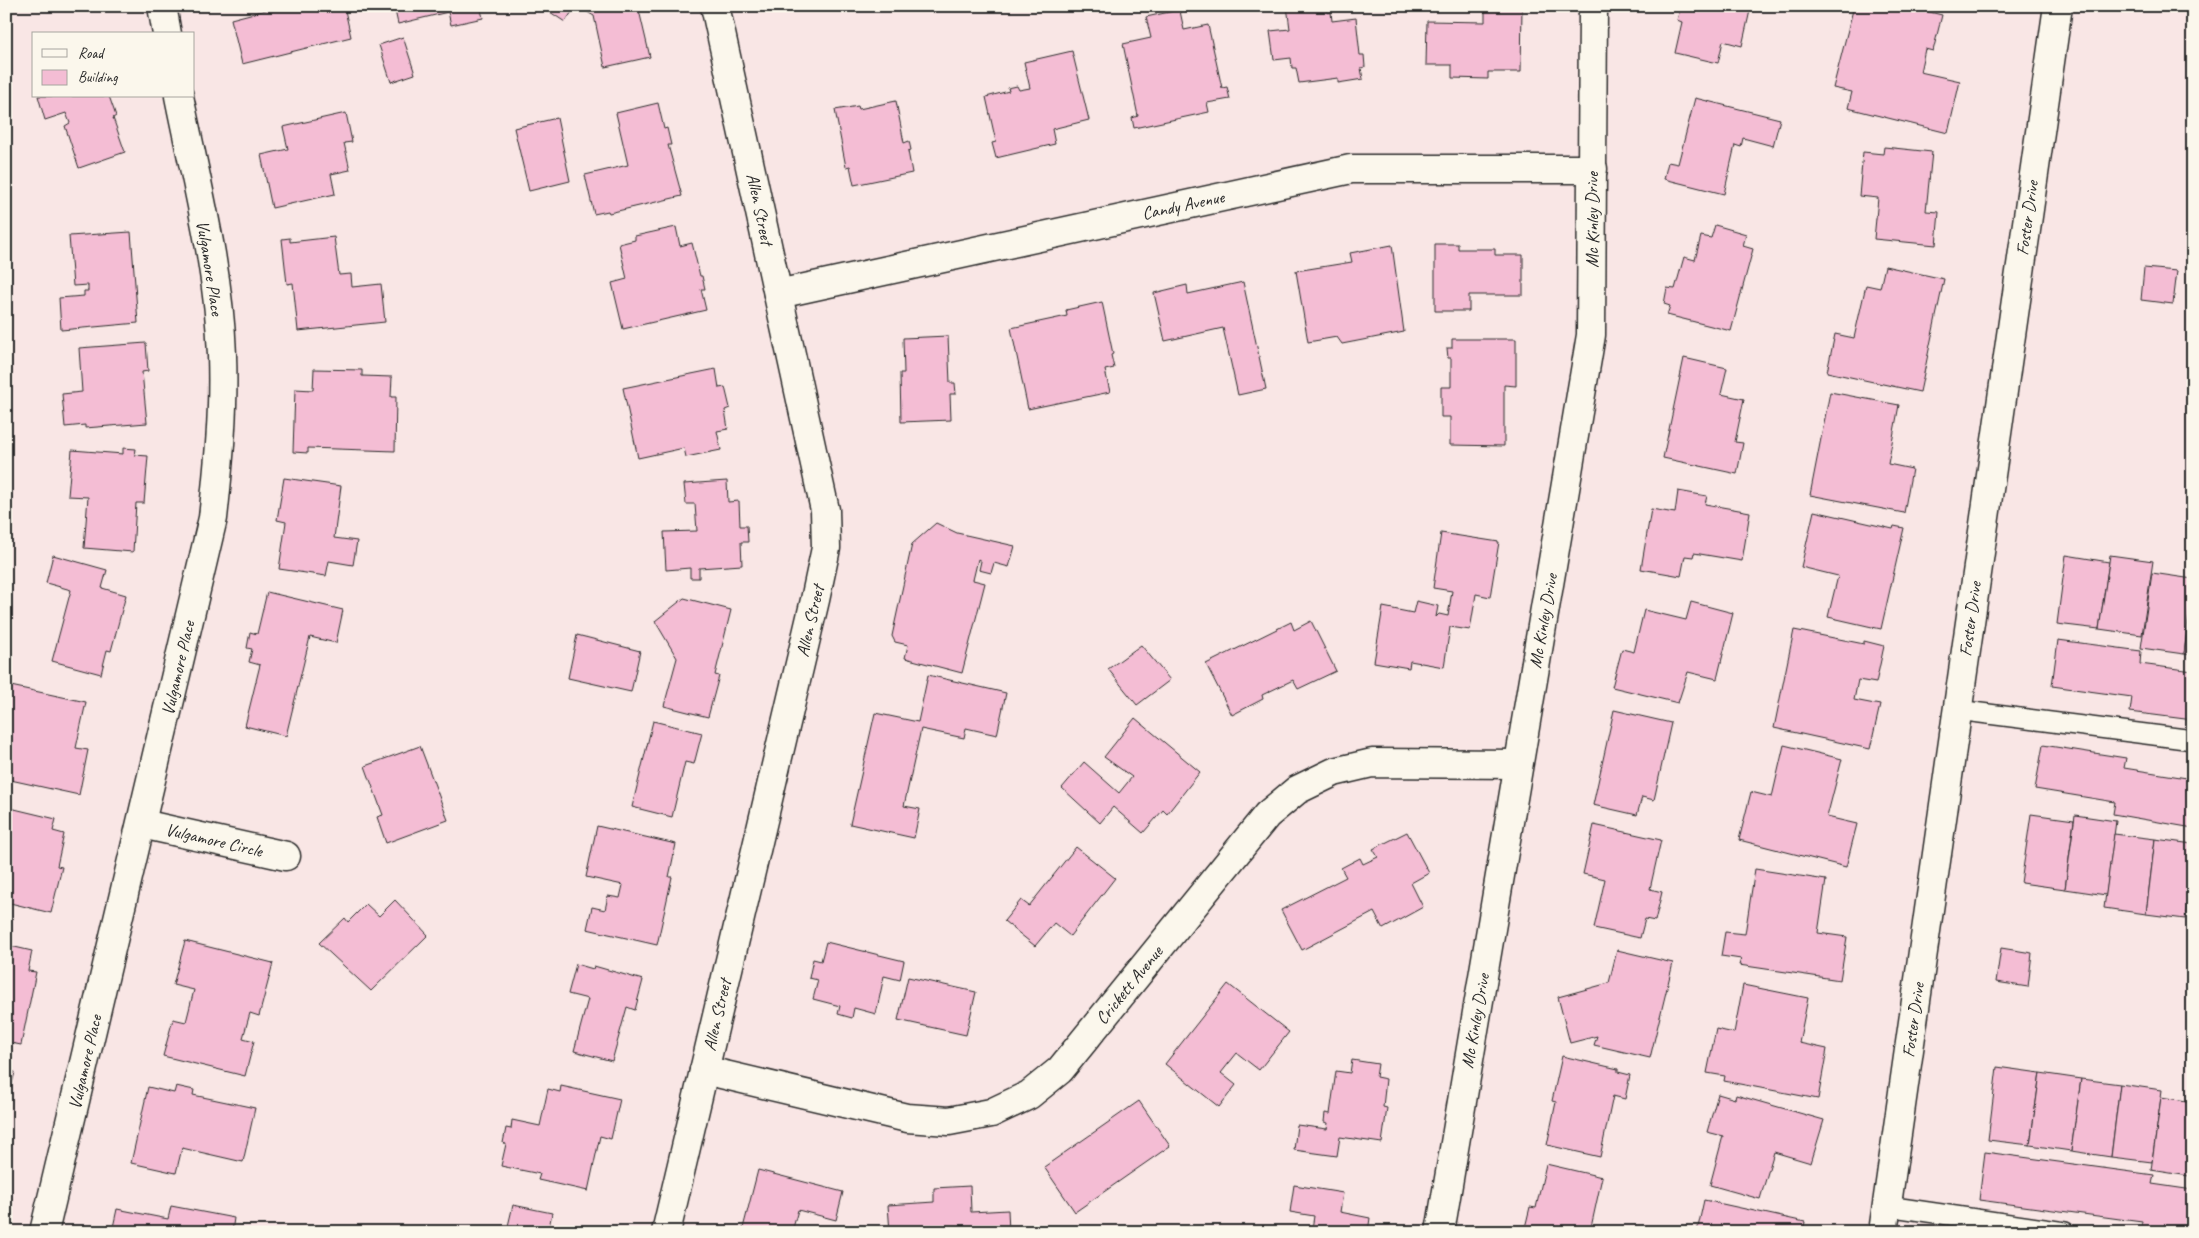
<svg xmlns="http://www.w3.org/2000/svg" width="2199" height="1238" font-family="Caveat,sans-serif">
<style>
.building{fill:#f4bdd4;stroke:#2b2b2b}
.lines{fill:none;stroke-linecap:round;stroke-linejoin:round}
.service-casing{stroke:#2b2b2b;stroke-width:22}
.minor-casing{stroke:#2b2b2b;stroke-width:31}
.tertiary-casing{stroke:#2b2b2b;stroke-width:31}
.service{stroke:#fbf7ec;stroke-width:19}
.minor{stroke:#fbf7ec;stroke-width:28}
.tertiary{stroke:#fbf7ec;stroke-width:28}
.labels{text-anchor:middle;stroke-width:4.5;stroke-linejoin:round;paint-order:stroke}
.street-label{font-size:18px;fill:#2b2b2b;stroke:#fbf7ec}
</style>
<rect width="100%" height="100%" fill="#f9e6e5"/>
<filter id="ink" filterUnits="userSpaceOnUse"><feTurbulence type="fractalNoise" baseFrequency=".02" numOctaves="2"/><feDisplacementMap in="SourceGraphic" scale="10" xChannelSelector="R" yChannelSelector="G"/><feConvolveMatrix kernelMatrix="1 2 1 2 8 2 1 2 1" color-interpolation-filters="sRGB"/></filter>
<g filter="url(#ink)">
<g class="building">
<polygon points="281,6 344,6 351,37 242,64 231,19"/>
<polygon points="394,6 480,6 483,18 451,25 448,12 398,24"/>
<polygon points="552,6 576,6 565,22 550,12"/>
<polygon points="577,6 638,6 650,57 605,67 594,16"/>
<polygon points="1178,6 1205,6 1180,11 1184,30 1208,25 1222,88 1227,87 1230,99 1207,103 1209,112 1134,128 1132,118 1138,116 1123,44 1151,38 1146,17 1179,10"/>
<polygon points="1287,6 1327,6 1327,13 1331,12 1332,21 1356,18 1360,55 1364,55 1365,67 1361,68 1363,79 1338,83 1338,78 1299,83 1296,68 1292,68 1291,58 1274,60 1270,31 1290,29"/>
<polygon points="1485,6 1522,6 1521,72 1488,72 1488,79 1452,78 1452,65 1426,65 1427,21 1485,22"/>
<polygon points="1681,6 1751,6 1742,46 1723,41 1718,63 1675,53 1682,22 1677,20"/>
<polygon points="1854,6 1905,6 1942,15 1933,51 1925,49 1920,72 1960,81 1948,133 1848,108 1852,92 1833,88"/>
<polygon points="403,37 415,74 391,82 379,45"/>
<polygon points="1072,51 1089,120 1052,129 1055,144 996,158 992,143 996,142 986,97 1009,91 1008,88 1017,86 1019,90 1030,88 1024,62"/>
<polygon points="38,96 109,96 116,116 113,118 125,152 79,168 65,126 70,123 66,113 45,120"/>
<polygon points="1695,98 1780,119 1773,146 1743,138 1741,147 1735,145 1724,194 1664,179 1668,162 1678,164"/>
<polygon points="896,101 904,143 909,141 911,150 908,151 912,173 854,185 850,166 846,167 835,110 858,106 859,109"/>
<polygon points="658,103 664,129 667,128 671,145 668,145 682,196 609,213 608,211 594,214 585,175 628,165 616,113"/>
<polygon points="346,113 352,142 344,143 350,170 331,174 335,194 272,208 261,155 288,149 283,127"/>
<polygon points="557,118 570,181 529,191 514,128"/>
<polygon points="1884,147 1932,152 1926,211 1939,212 1936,245 1874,239 1878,198 1859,196 1863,152 1883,154"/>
<polygon points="1715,225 1746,234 1743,246 1753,249 1731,331 1667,315 1670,306 1664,304 1667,288 1675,289 1684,257 1695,260 1701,236 1711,238"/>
<polygon points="676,227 680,246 692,243 700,276 702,276 705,289 701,289 706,310 623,329 612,283 627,279 619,244 635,240 635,236"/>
<polygon points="131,232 138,323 61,330 59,298 84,296 84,291 88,291 88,285 73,286 69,236"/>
<polygon points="334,237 339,275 351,274 352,287 381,284 385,322 298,331 293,283 287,284 282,239 290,238 290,242"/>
<polygon points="1435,244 1458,244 1458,249 1495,249 1495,255 1523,255 1523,295 1469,295 1469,311 1435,311"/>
<polygon points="1392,245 1404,332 1342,344 1337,337 1308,342 1296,271 1352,262 1350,253"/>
<polygon points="1885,266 1944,279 1920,392 1827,372 1835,334 1854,338 1866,285 1880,288"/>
<polygon points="2144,268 2177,271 2173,304 2141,300"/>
<polygon points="1243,282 1266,389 1238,395 1223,328 1165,341 1154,293 1187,285 1188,294"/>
<polygon points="1102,302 1113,354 1111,355 1114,368 1105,370 1110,392 1028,409 1011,328 1067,316 1066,310"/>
<polygon points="948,336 950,383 955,383 956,394 950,394 951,420 901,422 900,373 904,373 903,338"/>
<polygon points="1452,339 1516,339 1516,386 1504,385 1504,446 1450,445 1450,417 1441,417 1441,387 1451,387 1451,358 1448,358 1447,348 1452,348"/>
<polygon points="146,343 148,371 142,372 147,423 85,428 85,425 65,427 62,394 82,392 79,348"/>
<polygon points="1684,358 1727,368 1721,394 1744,399 1735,442 1743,443 1737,474 1663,458"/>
<polygon points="314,369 362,370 362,376 392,377 391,397 396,397 395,451 308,448 308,453 293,452 295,389 313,390"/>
<polygon points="716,369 719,388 725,387 730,408 725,410 728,429 717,431 721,450 686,457 684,448 638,458 623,388"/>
<polygon points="1830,392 1899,405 1888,464 1912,469 1904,513 1810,495"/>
<polygon points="123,448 136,449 135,455 148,456 144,503 136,503 133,552 84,548 88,497 68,496 72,450 123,454"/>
<polygon points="284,478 341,486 334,538 357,541 353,565 329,561 326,576 279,569 286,522 277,520"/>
<polygon points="727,481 728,502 739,501 740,526 747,526 748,542 741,542 742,565 699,568 699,578 690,578 690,568 666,570 664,532 697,531 695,504 686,504 684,484"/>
<polygon points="1678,491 1707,496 1705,504 1750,512 1742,561 1694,553 1693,557 1685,556 1681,576 1641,569 1651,509 1675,513"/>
<polygon points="1814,511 1893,529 1894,526 1904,528 1881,629 1828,617 1838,576 1801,567"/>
<polygon points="936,523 957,533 1015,546 1009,567 994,563 991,573 979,570 981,561 978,559 973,580 985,583 962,673 905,658 908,645 895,642 892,636 912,544"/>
<polygon points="1441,533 1499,542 1490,597 1476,594 1470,630 1450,627 1444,667 1410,661 1409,668 1374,662 1383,607 1413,613 1416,601 1438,606 1436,617 1439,614 1448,616 1452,591 1433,588"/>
<polygon points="53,555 107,570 102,588 126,595 111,651 107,650 101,674 52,661 71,590 46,583"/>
<polygon points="2066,555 2109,562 2099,629 2057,624"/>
<polygon points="2110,555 2153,561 2142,635 2099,629"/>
<polygon points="2152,573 2193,579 2184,654 2141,648"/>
<polygon points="267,592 343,610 336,643 310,637 286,736 245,726 260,665 249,662 252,649 247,648 250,632 257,634"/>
<polygon points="2193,593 2193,655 2184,654"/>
<polygon points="684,598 731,610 715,675 719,676 708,717 664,706 677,658 655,621"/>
<polygon points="1691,602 1733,613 1717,679 1688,672 1678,703 1612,687 1622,649 1634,652 1644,610 1686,620"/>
<polygon points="1311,621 1336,671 1298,689 1293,680 1262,695 1263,699 1232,715 1206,664 1291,622 1294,630"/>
<polygon points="1794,630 1864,644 1864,641 1884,646 1876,683 1858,680 1854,700 1880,705 1870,749 1774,728"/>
<polygon points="577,635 640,651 631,692 568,678"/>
<polygon points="2058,640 2141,651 2140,664 2193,671 2193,720 2130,712 2132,697 2052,686"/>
<polygon points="1141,645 1170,680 1137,705 1108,669"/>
<polygon points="928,675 1006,693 997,735 966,728 964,738 921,729 904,806 920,809 914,838 850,824 875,713 918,722"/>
<polygon points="6,685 86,702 76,748 88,750 79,795 6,779"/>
<polygon points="1614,710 1671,723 1654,800 1642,797 1637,815 1593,805"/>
<polygon points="1135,718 1200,772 1167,814 1163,810 1143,833 1113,807 1100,823 1062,788 1084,762 1119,793 1132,777 1104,757"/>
<polygon points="653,721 702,733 694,764 685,762 672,817 632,807"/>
<polygon points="1784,745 1842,759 1827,817 1857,824 1846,867 1739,840 1751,792 1772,797"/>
<polygon points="2043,745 2126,758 2124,768 2193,779 2193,828 2113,814 2115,802 2035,789"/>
<polygon points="420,746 448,820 386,843 377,817 383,815 365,766"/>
<polygon points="6,807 56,819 53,831 64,834 57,866 62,867 51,913 6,902"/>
<polygon points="2031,814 2074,820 2065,889 2021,883"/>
<polygon points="2075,815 2116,821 2106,895 2065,889"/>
<polygon points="1594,825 1661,840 1650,889 1662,892 1655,921 1645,919 1640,938 1594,928 1605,879 1583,874"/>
<polygon points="597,826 676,844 669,877 672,877 657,945 587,929 592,907 605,910 608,896 620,898 623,885 586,877"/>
<polygon points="1407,832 1429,873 1411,883 1423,907 1383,929 1374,912 1302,950 1281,910 1346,877 1341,868 1360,858 1363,864 1378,857 1373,849"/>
<polygon points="2114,834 2155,839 2146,914 2104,908"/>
<polygon points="2155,839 2193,844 2193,865 2185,919 2146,914"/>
<polygon points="1076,847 1115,878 1070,936 1054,923 1035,946 1004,921 1021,900 1029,906"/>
<polygon points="2193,865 2193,906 2187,905"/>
<polygon points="1755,869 1826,880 1818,933 1847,937 1840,980 1739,965 1741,959 1721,956 1725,932 1745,934"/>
<polygon points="395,900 428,935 371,991 319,943 345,918 348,922 366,904 379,916"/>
<polygon points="185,941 273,963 259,1016 250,1013 243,1038 254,1041 245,1076 163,1056 173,1019 186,1022 194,990 173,985"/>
<polygon points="826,942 904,961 900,980 884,976 876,1014 854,1008 852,1018 838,1014 840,1006 813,999 818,980 809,978 813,959 821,961"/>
<polygon points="6,945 32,951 28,971 36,972 21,1045 6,1042"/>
<polygon points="2001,948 2032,953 2028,987 1996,982"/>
<polygon points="1617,950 1673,963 1650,1058 1594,1045 1597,1036 1570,1043 1558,997 1609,983"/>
<polygon points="576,964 593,969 594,966 643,980 635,1010 627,1007 612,1061 574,1051 588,999 568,994"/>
<polygon points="908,977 976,992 966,1035 898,1020"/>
<polygon points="1228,984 1289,1032 1259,1070 1237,1053 1221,1073 1236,1085 1219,1107 1165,1064"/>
<polygon points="1743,985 1808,998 1799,1043 1827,1049 1818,1099 1724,1081 1725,1076 1707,1073 1716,1029 1734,1033"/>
<polygon points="1562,1056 1618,1069 1618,1072 1630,1075 1625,1099 1613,1096 1600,1157 1547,1145 1556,1102 1552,1101"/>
<polygon points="1352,1060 1378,1064 1376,1077 1386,1079 1383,1107 1387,1108 1382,1143 1340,1137 1337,1156 1294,1150 1297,1125 1327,1129 1328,1123 1324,1122 1325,1113 1330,1114 1336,1071 1350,1073"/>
<polygon points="1997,1067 2040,1073 2030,1145 1988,1140"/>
<polygon points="6,1070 15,1072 6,1106"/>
<polygon points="2040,1073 2081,1079 2071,1151 2030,1145"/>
<polygon points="2081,1079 2120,1084 2111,1157 2071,1151"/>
<polygon points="2120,1084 2162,1090 2152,1162 2111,1157"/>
<polygon points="176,1086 194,1090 193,1095 255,1108 243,1162 182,1148 176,1173 131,1163 148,1087 174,1093"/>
<polygon points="561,1086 620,1099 611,1139 600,1136 588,1191 538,1180 540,1174 501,1166 506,1144 503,1143 506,1128 511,1129 512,1120 540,1126 548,1089 560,1092"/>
<polygon points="1718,1094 1735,1099 1736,1095 1824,1120 1811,1163 1774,1152 1760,1199 1710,1185 1723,1136 1707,1132"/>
<polygon points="2161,1097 2193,1102 2193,1147 2189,1176 2151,1170"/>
<polygon points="1139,1101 1170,1146 1075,1212 1044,1167"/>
<polygon points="1985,1152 2154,1175 2152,1184 2193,1190 2193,1232 2141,1230 2142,1222 1979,1200"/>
<polygon points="1546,1164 1602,1177 1590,1232 1524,1232 1530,1207 1536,1208"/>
<polygon points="758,1170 843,1192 836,1220 798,1210 793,1228 809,1232 742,1232"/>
<polygon points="1294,1185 1343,1193 1340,1212 1370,1218 1368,1232 1307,1232 1307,1228 1312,1229 1314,1216 1290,1212"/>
<polygon points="970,1186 971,1212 1008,1210 1009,1232 890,1232 888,1205 934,1202 934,1188"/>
<polygon points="1704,1200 1805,1222 1803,1232 1697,1232"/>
<polygon points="513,1205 552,1213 548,1232 535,1232 508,1226"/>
<polygon points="171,1206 234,1218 232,1232 112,1232 117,1209 168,1219"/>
</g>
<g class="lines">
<g class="service-casing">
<g id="service">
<polyline points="1957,710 2193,740"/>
<polyline points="1887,1206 2065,1232"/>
</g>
</g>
<g class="minor-casing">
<g id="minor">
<polyline points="162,6 167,34"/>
<polyline points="778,294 1351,169 1593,169"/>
<polyline points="142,824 286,856"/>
<polyline points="704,1070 907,1118 949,1121 991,1113 1029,1095 1060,1070 1267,815 1297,790 1334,772 1372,763 1518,764"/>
<path d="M44 1232 213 518C219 463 224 410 222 355 219 268 196 181 179 96"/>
<polyline points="666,1232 815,600 826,548 825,510 715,6"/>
<polyline points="1440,1232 1591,335 1593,6"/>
</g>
</g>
<g class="tertiary-casing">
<polyline id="tertiary" points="1883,1232 2058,6"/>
</g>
<use href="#service" class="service"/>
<use href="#minor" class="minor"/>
<use href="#tertiary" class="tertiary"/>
</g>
</g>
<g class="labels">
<g class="street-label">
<text transform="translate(1183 205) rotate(-12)" y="6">Candy Avenue</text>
<text transform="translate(760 209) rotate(78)" y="6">Allen Street</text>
<text transform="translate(2027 218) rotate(-82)" y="6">Foster Drive</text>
<text transform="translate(1592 220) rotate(-90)" y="6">Mc Kinley Drive</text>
<text transform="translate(210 268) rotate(81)" y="6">Vulgamore Place</text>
<text transform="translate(1970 619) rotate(-82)" y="6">Foster Drive</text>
<text transform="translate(810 621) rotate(-77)" y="6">Allen Street</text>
<text transform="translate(1543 621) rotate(-80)" y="6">Mc Kinley Drive</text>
<text transform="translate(178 668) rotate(-77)" y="6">Vulgamore Place</text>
<text transform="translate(214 840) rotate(13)" y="6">Vulgamore Circle</text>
<text transform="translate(1129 985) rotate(-51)" y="6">Crickett Avenue</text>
<text transform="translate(717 1015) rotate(-77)" y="6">Allen Street</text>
<text transform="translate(1913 1020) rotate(-82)" y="6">Foster Drive</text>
<text transform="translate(1475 1021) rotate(-80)" y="6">Mc Kinley Drive</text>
<text transform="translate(85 1062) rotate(-77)" y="6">Vulgamore Place</text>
</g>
</g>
<rect width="2199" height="1238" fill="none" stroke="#fbf7ec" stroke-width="25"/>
<rect x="12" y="12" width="2174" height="1213" fill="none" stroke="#2b2b2b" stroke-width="2" filter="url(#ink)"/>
<rect x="32" y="32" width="162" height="65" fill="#fbf7ec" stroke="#a8a59f"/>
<rect x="42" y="49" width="25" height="8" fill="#fbf7ec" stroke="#a8a59f"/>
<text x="78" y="58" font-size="15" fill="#2b2b2b">Road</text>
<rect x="42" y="70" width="25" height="15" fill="#f4bdd4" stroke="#a8a59f"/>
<text x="78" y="82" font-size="15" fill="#2b2b2b">Building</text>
</svg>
